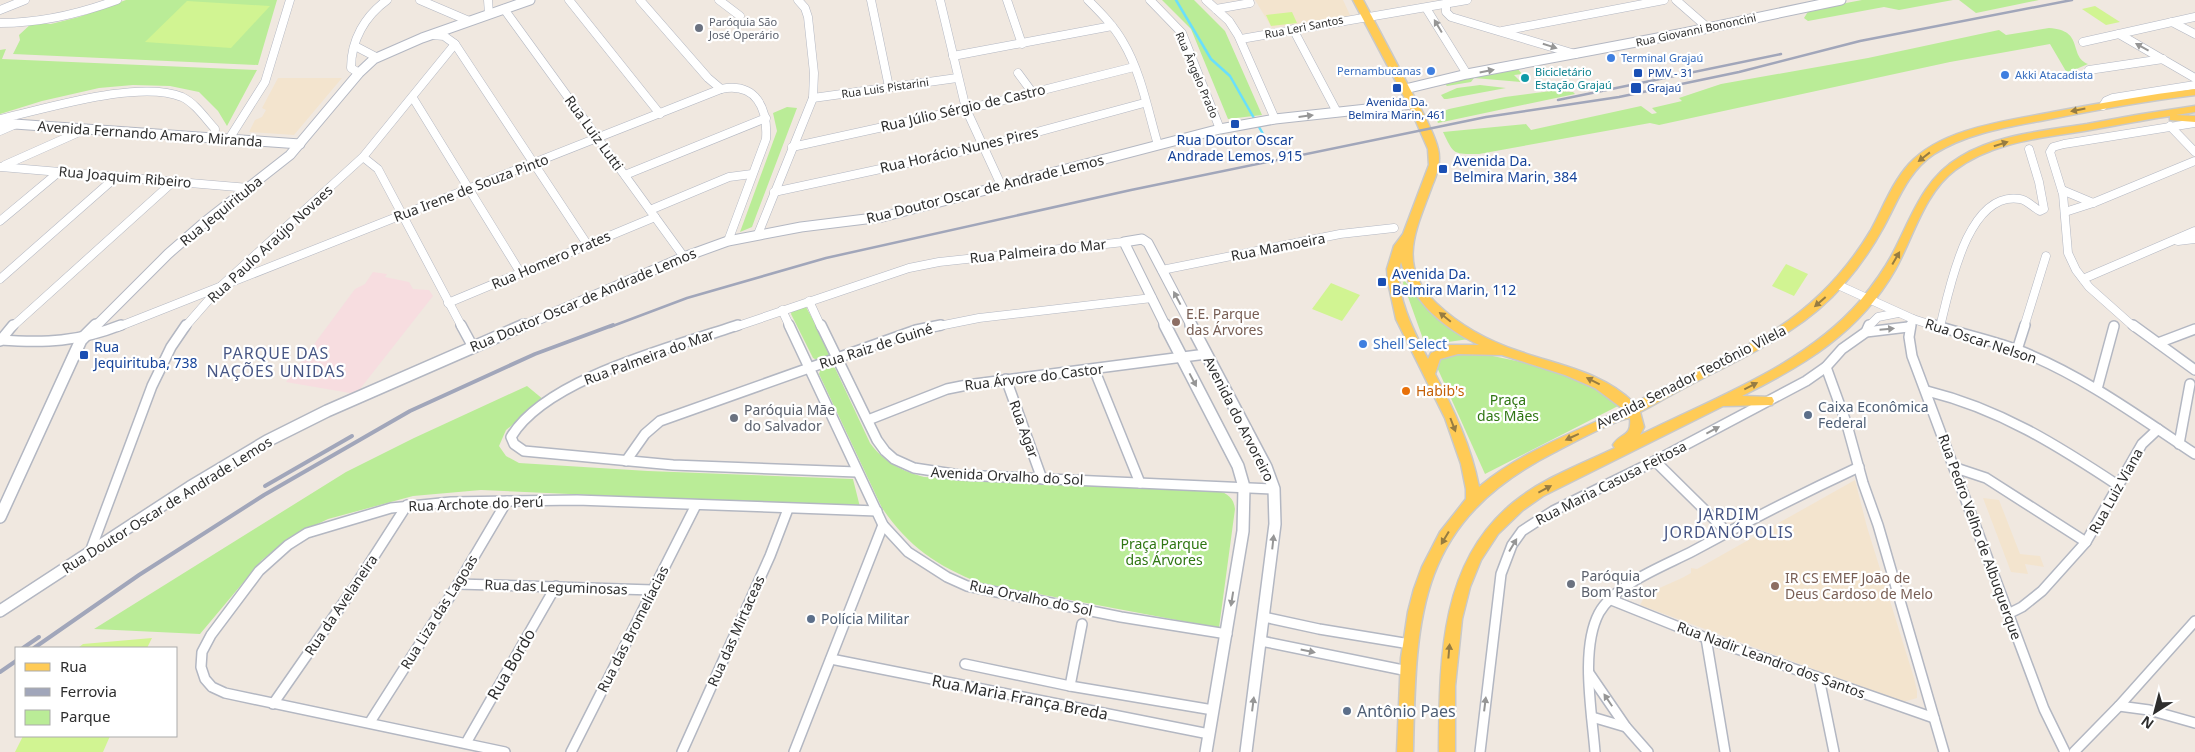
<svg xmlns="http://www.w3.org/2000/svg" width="2195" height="752" font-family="'Noto Sans',sans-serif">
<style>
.education{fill:#f3e4ce}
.medical{fill:#f7dde0}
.green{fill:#baec97}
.pitch{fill:#d1f492}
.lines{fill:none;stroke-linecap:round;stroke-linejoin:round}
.stream{stroke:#69dffc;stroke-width:2.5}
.minor-far1-casing{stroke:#b3b7c2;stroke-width:9}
.minor-casing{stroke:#b3b7c2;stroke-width:12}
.tertiary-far1-casing{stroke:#b3b7c2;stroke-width:11}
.tertiary-casing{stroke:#b3b7c2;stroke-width:14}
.primary-casing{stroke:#c9c9c9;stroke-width:3}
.minor-far1{stroke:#fff;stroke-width:8}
.minor{stroke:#fff;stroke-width:9}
.tertiary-far1{stroke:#fff;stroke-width:9}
.tertiary{stroke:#fff;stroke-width:11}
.primary{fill:#ffcb56;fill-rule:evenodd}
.rail-far1{stroke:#a1a6ba;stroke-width:2.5}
.rail{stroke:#a1a6ba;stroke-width:4}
.oneway{fill:#969696}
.oneway2{fill:#967c42}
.worship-dot{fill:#6b7280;stroke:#fff;stroke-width:2}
.shop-dot{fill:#3f7fe0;stroke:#fff;stroke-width:2}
.transit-dot{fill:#1a4fb4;stroke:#fff;stroke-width:2}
.culture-dot{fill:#0f9aa8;stroke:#fff;stroke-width:2}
.education-dot{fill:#8d6e63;stroke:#fff;stroke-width:2}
.food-dot{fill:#e8710a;stroke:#fff;stroke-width:2}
.service-dot{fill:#5c6f8a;stroke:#fff;stroke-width:2}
.labels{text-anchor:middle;stroke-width:4.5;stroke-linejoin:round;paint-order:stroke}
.far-worship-label{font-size:11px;fill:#5b616d;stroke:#fff;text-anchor:start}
.far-street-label{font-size:11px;fill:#2e2e2e;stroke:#fff}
.far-shop-label{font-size:11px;fill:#366cbe;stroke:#fff;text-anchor:start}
.far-culture-label{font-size:11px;fill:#0d838f;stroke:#fff;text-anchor:start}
.far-transit-label{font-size:11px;fill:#164399;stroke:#fff;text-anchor:start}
.street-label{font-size:14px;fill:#2e2e2e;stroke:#fff}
.transit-label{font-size:14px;fill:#164399;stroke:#fff;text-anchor:start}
.education-label{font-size:14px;fill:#785e54;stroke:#fff;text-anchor:start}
.shop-label{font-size:14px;fill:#366cbe;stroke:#fff;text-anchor:start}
.food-label{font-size:14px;fill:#c56008;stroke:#fff;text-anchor:start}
.park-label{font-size:14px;fill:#2f7613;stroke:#fff}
.service-label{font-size:14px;fill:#4e5e75;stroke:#fff;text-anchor:start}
.worship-label{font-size:14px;fill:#5b616d;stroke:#fff;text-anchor:start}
.quarter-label{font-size:16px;letter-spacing:1px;fill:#485785;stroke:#fff}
.near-street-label{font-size:16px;fill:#2e2e2e;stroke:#fff}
.near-service-label{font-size:16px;fill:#4e5e75;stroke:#fff;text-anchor:start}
</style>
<rect width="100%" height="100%" fill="#f0e8e0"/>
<g class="education">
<polygon points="1255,0 1343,0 1351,17 1272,28"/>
<polygon points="278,78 342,78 294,135 249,132 255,120 262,117 266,110 262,108"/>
<polygon points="1855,480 1867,527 1914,678 1917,691 1917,698 1903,702 1640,605 1646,594 1682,578 1691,573 1691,568 1697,569"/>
<polygon points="1983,498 1999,500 2020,554 2040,556 2044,567 2025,564 2028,574 2011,572"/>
</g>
<polygon class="medical" points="373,272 387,274 385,277 409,282 413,289 429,290 433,296 356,394 286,382 355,289 365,284"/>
<g class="green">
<polygon points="126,0 277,0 258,65 13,54 20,40 19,35 32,23 51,24 79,17"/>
<polygon points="1162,0 1194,0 1225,31 1262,115 1228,119 1191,29"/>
<polygon points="1862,0 1953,0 1899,10 1884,7 1808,21 1804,18 1809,10"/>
<polygon points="1959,0 2039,0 1976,13"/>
<path d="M2049 28C2085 30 2068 56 2088 64L2067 73 2050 44 1950 62 1659 125 1650 123 1479 154C1453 154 1454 155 1443 132L1526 124 1531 130 1641 106 1652 114 1657 113 1652 108 1682 101 1679 98 1721 84 1868 58 1999 30 2006 35Z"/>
<polygon points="6,49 2,59 257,70 227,126 218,111 199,92 170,86 133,85 99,88 42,101 0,114 0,50"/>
<polygon points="1517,68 1522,74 1514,75 1521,82 1474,78 1471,82 1447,86 1444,83"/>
<polygon points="1480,85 1506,88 1447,99 1444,99 1441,95 1457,88"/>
<polygon points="1551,91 1573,92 1575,94 1438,123 1434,115 1449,109 1505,97"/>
<polygon points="787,107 797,108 756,216 752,227 740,232 777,131 773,113"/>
<polygon points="1404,280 1423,304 1469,339 1441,343 1427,350 1403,283"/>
<path d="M806 307 831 353C828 359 819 362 813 358L791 314 792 310Z"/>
<polygon points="1469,351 1550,368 1605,392 1618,406 1485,474 1436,365 1442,356"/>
<path d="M828 365 835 368 870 443C884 462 901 471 924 477L1218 491C1227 493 1234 498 1235 509L1219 628 980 583C937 566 909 547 882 508L819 374 821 368Z"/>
<polygon points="527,386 544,400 506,430 499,446 506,456 519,463 648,471 853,479 860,507 481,490 413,496 328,519 289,538 262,560 200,634 94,629 346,472 414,438"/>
</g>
<g class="pitch">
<polygon points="187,1 270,6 231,48 145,42"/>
<polygon points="2095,6 2120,22 2106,25 2082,9"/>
<polygon points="1292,12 1297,23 1271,26 1266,15"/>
<polygon points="1786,264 1808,274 1794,296 1772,286"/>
<polygon points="1331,283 1360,295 1342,321 1312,309"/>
<polygon points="152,638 147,648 78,648 83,644"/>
<polygon points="23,736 110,736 103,752 15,752"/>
</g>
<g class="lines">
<polyline class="stream" points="1176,0 1211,59 1230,76 1263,134"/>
<g class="minor-far1-casing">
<g id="minor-far1">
<polyline points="420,0 469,21"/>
<polyline points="488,0 489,14"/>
<polyline points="569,0 660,114"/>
<path d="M640 0 708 78 721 89C756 82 768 108 766 139L728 241"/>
<polyline points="719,0 740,16"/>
<polyline points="871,0 889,87"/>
<polyline points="940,0 966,109 1002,187"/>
<polyline points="1007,0 1022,44"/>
<path d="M1088 0C1101 13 1114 26 1123 42 1141 72 1148 111 1158 145"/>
<polyline points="1150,0 1182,33 1220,129"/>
<polyline points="1206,0 1229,21 1238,35 1275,119"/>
<polyline points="1676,0 1708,28"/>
<polyline points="1446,4 1446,12 1451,17 1575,54"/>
<polyline points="1426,8 1467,74"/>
<polyline points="504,9 684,257"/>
<polyline points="1216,9 1250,3"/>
<polyline points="0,10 25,0"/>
<polyline points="2172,22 2195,34"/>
<path d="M0 23C41 23 79 14 117 0"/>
<polyline points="1293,29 1337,112"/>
<polyline points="1502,31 1664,0"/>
<polyline points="2119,34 2195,78"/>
<polyline points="432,35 444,36 455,44 587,244"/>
<polyline points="1241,39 1467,0"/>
<polyline points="2083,42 2195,17"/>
<polyline points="355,46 376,57"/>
<polyline points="953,56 1112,26"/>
<polyline points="2089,70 2163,59"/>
<path d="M359 73 351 68C351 40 365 16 387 0"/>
<polyline points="1018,73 1032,92"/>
<polyline points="413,98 520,272"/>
<polyline points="813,98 957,78"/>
<polyline points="2103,106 2106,101 2113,98 2195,85"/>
<path d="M0 119C46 109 139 79 182 97 195 103 205 118 215 129L214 139"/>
<polyline points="2170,126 2195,152"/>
<polyline points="0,131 16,124"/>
<polyline points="229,139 265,82 290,0"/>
<polyline points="792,147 988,104 1134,67"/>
<polyline points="363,157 378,169 462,327"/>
<polyline points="5,165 86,129"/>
<polyline points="1,167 249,188"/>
<polyline points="625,175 766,118"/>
<polyline points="2062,190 2093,203"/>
<polyline points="774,192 982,147 1144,103"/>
<polyline points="650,210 729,177 752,174"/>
<polyline points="2065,212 2093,203 2195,161"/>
<polyline points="0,221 60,171"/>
<polyline points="758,234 813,98 814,73 808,17 805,8 798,0"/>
<polyline points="2178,241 2195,239"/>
<polyline points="1162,270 1340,234 1394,228"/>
<polyline points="0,279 117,176"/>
<polyline points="2083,279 2195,231"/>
<polyline points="1838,285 1913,319 1938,327"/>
<polyline points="809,301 821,327"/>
<polyline points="448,303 655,217"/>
<polyline points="782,310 790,327"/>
<polyline points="12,327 175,180"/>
<polyline points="118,327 721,89"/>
<polyline points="185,327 220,287 363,157 455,44"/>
<polyline points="735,327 909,268 939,262 1124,242"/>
<polyline points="934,327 979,318 1152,298"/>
<polyline points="1868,327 1878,317 1898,313"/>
<polyline points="1910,327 1913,319"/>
<path d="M1940 327C1949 291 1967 190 2020 199 2027 200 2034 208 2040 211L2044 209 2039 182 2029 149"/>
<polyline points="2024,327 2046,256"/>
<polyline points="2134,327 2089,287 2076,270 2068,253 2063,194 2050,152 2053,147 2064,144 2195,123"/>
</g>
</g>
<g class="minor-casing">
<g id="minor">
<polyline points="461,325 473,347"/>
<path d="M738 325C674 347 546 378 511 437L514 444 524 451 673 465 857 472"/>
<polyline points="789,325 883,525 908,552 947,577 967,586 1121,617 1227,634"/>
<polyline points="821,325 877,440 885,451 894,459 914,468 960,475 1274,489"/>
<polyline points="1911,325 1909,337 1912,356 2044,709 2065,752"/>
<path d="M1934 325C1962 334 1991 340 2018 350 2082 375 2138 416 2195 454"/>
<polyline points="2133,325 2195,370"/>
<polyline points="1866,332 1869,325"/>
<path d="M0 340C46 343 78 342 121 325"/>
<polyline points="0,341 13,325"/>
<polyline points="2158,343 2195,329"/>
<polyline points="2017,350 2025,325"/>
<polyline points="1826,367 1847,425 1863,483 1878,525 1944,752"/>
<polyline points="1094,369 1140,483"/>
<polyline points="1006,379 1042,479"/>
<polyline points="2097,389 2114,326"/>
<path d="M1927 391C2000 409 2057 445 2119 486"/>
<polyline points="868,420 947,389 967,385 1206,354"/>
<polyline points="2179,444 2190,384"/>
<polyline points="626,461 645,434 660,421 916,330 941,325"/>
<polyline points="1655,461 1728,533"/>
<polyline points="1956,468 1986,478 2086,542"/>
<polyline points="90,552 152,386 171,347 186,325"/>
<polyline points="458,584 653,590"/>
<polyline points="1609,599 1706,638 1934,718"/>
<polyline points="2008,614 2022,607 2042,591 2086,542 2142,444 2158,429"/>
<polyline points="1264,617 1319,629 1410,644"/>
<polyline points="1706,638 1725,752"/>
<polyline points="1261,641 1408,671"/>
<polyline points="831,659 1209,734"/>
<polyline points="965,664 1070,686 1213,710"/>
<polyline points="1589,673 1626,727 1648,752"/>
<polyline points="1819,678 1834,752"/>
<polyline points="1070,686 1082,624"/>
<polyline points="273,704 355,586 407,505"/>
<polyline points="2119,706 2149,710 2195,723"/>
<polyline points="1592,717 1626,727"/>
<polyline points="370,722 458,584 507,501"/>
<polyline points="466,743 556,586"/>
<polyline points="505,752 225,693 212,687 205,679 201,667 202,652 211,635 259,571 288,545 307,533 391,508 451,502 577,500 877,511"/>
<polyline points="571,752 696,505"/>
<polyline points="682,752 770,556 788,509"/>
<polyline points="794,752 883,525"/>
<polyline points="1480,752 1501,574 1512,545 1522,531 1553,511 1655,461 1806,381 1826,367 1842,349 1866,332 1908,327"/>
<path d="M1595 752C1592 712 1580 649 1599 613 1615 584 1664 566 1693 551 1748 521 1803 493 1859 467"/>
<polyline points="2074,752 2119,706 2195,621"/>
</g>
</g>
<g class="tertiary-far1-casing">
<g id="tertiary-far1">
<polyline points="1405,89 1467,74 1684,33 1841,0"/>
<polyline points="0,123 300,144"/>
<polyline points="95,327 168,254 206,221 290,155 359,73 374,59 422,38 530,0"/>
<polyline points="521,327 684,257 728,241 801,227 882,217 1220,129 1275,119 1413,104"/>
<polyline points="1166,327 1124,242 1142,239 1148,243 1192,327"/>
</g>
</g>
<g class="tertiary-casing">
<g id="tertiary">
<polyline points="1165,325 1238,466 1244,487 1243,531 1206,752"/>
<polyline points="1191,325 1266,467 1274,489 1275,524 1246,752"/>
<polyline points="0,517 81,340 96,325"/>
<polyline points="0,611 190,487 267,441 327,411 524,325"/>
</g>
</g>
<g class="primary-casing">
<path id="primary" d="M1353 0H1363C1379 30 1395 60 1411 91 1420 108 1433 129 1438 149 1441 162 1437 174 1432 186 1416 230 1396 265 1436 303 1460 326 1490 342 1521 352 1561 366 1602 372 1634 403L1765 336C1809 310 1845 274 1871 230 1883 208 1892 183 1909 164 1942 128 2007 121 2053 112 2100 103 2147 95 2195 89V95C2145 101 2095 110 2045 120 2007 127 1967 133 1934 154 1907 172 1898 201 1883 228 1872 248 1859 267 1844 284 1808 326 1762 348 1713 373 1689 385 1664 399 1640 412L1644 427 1640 435C1714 398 1805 365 1860 301 1873 285 1885 269 1894 251 1912 216 1924 178 1960 157 1997 134 2045 131 2087 124 2123 117 2159 111 2195 106V112L2176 115 2195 116V122L2170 120V116C2142 120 2113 126 2084 131 2040 138 1992 142 1955 170 1924 193 1913 238 1895 270 1859 333 1804 365 1742 396L1772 397 1774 401 1772 405 1723 406 1543 496 1523 510 1498 534 1481 560 1470 587 1462 619 1455 686V752H1439C1440 663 1438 563 1514 502 1543 478 1582 464 1615 448L1613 445C1621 432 1632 438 1630 418 1616 419 1570 444 1555 452 1417 522 1416 613 1413 752H1397L1401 658 1408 612 1414 589 1422 567 1440 532 1466 499V489L1461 464 1445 418 1396 319 1388 282 1387 269 1394 246 1403 234 1429 165 1428 149 1411 110ZM1401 262C1412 302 1444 328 1479 345H1450L1431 353 1428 359C1415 334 1392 290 1401 262ZM1458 354 1502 355 1565 375 1595 388 1623 409C1574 433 1522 451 1479 487 1471 446 1454 410 1435 374L1440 359Z"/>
</g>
<use href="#minor-far1" class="minor-far1"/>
<use href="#minor" class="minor"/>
<use href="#tertiary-far1" class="tertiary-far1"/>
<use href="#tertiary" class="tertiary"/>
<use href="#primary" class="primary"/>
<g class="rail-far1">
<polyline points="1558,100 1781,54"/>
<polyline points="610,327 687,298 826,258 1131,190 1486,117 1619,97 1739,72 1860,41 2072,0"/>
</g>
<g class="rail">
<polyline points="265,486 352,436"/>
<polyline points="23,648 39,637"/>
<polyline points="34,648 139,575 264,495 410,411 535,354 613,325"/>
<polyline points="0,672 16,661"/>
</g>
</g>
<defs><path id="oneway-solid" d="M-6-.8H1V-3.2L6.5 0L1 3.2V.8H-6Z" transform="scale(1.25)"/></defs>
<g class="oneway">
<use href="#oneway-solid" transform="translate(1438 26) rotate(-121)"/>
<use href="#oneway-solid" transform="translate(1550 46) rotate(17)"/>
<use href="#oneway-solid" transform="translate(2142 47) rotate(-151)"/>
<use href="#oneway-solid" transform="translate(1487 71) rotate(-11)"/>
<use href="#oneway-solid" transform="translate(1306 116) rotate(-7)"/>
<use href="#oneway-solid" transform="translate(1177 298) rotate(-118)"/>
<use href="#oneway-solid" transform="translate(1887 329) rotate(-5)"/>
<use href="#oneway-solid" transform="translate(1193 380) rotate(62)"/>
<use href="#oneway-solid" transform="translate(1713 430) rotate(-28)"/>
<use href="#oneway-solid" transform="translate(1273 542) rotate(-84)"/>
<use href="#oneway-solid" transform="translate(1513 545) rotate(-59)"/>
<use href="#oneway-solid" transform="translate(1232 599) rotate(99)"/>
<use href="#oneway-solid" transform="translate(1308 651) rotate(12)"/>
<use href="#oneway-solid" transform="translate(1608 700) rotate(-124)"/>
<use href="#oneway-solid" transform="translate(1253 704) rotate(-83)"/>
<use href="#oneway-solid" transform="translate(1485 704) rotate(-83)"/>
</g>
<g class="oneway2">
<use href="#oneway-solid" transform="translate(2078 110) rotate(169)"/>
<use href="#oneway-solid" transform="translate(2001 144) rotate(-17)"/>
<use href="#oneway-solid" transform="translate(1924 157) rotate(142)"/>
<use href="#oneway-solid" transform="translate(1896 258) rotate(-60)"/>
<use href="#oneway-solid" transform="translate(1820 302) rotate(139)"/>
<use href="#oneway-solid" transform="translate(1445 317) rotate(-141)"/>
<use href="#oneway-solid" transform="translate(1593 381) rotate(-153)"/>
<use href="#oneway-solid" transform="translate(1751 386) rotate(-27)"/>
<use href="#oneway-solid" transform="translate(1453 425) rotate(69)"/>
<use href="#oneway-solid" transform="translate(1572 437) rotate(155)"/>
<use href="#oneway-solid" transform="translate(1545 489) rotate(-28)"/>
<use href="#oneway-solid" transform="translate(1445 538) rotate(121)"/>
<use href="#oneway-solid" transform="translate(1449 651) rotate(-85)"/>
</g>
<g class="worship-dot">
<circle cx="699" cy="28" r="5"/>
<circle cx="734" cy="418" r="5"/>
<circle cx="1571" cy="584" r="5"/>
</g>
<g class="shop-dot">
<circle cx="1611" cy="58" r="5"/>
<circle cx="1431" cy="71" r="5"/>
<circle cx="2005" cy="75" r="5"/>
<circle cx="1363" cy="344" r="5"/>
</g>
<g class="transit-dot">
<rect x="1633" y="68" width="10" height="10" rx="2.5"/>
<rect x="1392" y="83" width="10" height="10" rx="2.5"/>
<rect x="1630" y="82" width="12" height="12" rx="2.5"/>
<rect x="1230" y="119" width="10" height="10" rx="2.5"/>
<rect x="1438" y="164" width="10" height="10" rx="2.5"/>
<rect x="1377" y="277" width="10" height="10" rx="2.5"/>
<rect x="79" y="350" width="10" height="10" rx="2.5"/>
</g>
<circle class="culture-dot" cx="1525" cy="78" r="5"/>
<g class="education-dot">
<circle cx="1176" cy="322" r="5"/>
<circle cx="1775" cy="586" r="5"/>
</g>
<circle class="food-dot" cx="1406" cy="391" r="5"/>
<g class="service-dot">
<circle cx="1808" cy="415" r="5"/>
<circle cx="811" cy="619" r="5"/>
<circle cx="1347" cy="711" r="5"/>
</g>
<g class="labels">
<g class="far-worship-label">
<text x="709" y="26">Paróquia São<tspan x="709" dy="13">José Operário</tspan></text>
</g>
<g class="far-street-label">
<text transform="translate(1304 27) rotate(-11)" y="4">Rua Leri Santos</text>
<text transform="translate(1696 30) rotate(-12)" y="4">Rua Giovanni Bononcini</text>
<text transform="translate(1197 75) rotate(67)" y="4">Rua Ângelo Prado</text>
<text transform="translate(885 88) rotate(-8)" y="4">Rua Luis Pistarini</text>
</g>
<g class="far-shop-label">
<text x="1621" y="62">Terminal Grajaú</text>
<text x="1421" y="75" text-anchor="end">Pernambucanas</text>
<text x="2015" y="79">Akki Atacadista</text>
</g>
<g class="far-culture-label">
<text x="1535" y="76">Bicicletário<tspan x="1535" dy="13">Estação Grajaú</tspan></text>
</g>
<g class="far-transit-label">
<text x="1648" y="77">PMV - 31</text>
<text x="1647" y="92">Grajaú</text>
<text x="1397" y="106" text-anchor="middle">Avenida Da.<tspan x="1397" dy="13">Belmira Marin, 461</tspan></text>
</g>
<g class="street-label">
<text transform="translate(963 108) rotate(-13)" y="5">Rua Júlio Sérgio de Castro</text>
<text transform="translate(594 133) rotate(54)" y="5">Rua Luiz Lutti</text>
<text transform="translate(150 134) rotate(4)" y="5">Avenida Fernando Amaro Miranda</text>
<text transform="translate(959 150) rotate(-13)" y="5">Rua Horácio Nunes Pires</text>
<text transform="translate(125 177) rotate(5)" y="5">Rua Joaquim Ribeiro</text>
<text transform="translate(471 188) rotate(-21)" y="5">Rua Irene de Souza Pinto</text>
<text transform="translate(985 189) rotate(-14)" y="5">Rua Doutor Oscar de Andrade Lemos</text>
<text transform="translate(221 211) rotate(-39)" y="5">Rua Jequirituba</text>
<text transform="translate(270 244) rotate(-43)" y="5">Rua Paulo Araújo Novaes</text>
<text transform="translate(1278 247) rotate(-11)" y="5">Rua Mamoeira</text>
<text transform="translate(1038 251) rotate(-6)" y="5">Rua Palmeira do Mar</text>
<text transform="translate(551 260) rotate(-23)" y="5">Rua Homero Prates</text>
<text transform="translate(583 300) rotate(-23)" y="5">Rua Doutor Oscar de Andrade Lemos</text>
<text transform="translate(1981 341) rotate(18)" y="5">Rua Oscar Nelson</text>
<text transform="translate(876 346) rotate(-18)" y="5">Rua Raiz de Guiné</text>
<text transform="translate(649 357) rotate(-20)" y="5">Rua Palmeira do Mar</text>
<text transform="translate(1034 377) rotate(-7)" y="5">Rua Árvore do Castor</text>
<text transform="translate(1691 377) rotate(-27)" y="5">Avenida Senador Teotônio Vilela</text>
<text transform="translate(1239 419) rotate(63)" y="5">Avenida do Arvoreiro</text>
<text transform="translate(1024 429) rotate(70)" y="5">Rua Agar</text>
<text transform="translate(1007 476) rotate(3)" y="5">Avenida Orvalho do Sol</text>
<text transform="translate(1611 483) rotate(-27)" y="5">Rua Maria Casusa Feitosa</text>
<text transform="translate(2116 491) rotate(-61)" y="5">Rua Luiz Viana</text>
<text transform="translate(476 504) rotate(-2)" y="5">Rua Archote do Perú</text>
<text transform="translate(167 505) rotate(-32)" y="5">Rua Doutor Oscar de Andrade Lemos</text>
<text transform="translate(1980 537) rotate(70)" y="5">Rua Pedro Velho de Albuquerque</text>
<text transform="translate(556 587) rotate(2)" y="5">Rua das Leguminosas</text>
<text transform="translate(1031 598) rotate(12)" y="5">Rua Orvalho do Sol</text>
<text transform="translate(341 605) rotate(-56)" y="5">Rua da Avelaneira</text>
<text transform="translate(439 612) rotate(-58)" y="5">Rua Liza das Lagoas</text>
<text transform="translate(633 629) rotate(-63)" y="5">Rua das Bromelíacias</text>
<text transform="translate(736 631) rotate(-66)" y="5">Rua das Mirtaceas</text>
<text transform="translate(1771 660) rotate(20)" y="5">Rua Nadir Leandro dos Santos</text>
</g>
<g class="transit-label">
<text x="1235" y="145" text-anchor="middle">Rua Doutor Oscar<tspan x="1235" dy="16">Andrade Lemos, 915</tspan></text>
<text x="1453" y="166">Avenida Da.<tspan x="1453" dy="16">Belmira Marin, 384</tspan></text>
<text x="1392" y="279">Avenida Da.<tspan x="1392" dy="16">Belmira Marin, 112</tspan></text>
<text x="94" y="352">Rua<tspan x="94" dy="16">Jequirituba, 738</tspan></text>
</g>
<g class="education-label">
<text x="1186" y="319">E.E. Parque<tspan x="1186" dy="16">das Árvores</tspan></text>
<text x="1785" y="583">IR CS EMEF João de<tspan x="1785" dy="16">Deus Cardoso de Melo</tspan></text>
</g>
<g class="shop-label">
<text x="1373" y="349">Shell Select</text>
</g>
<g class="food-label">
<text x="1416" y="396">Habib's</text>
</g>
<g class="park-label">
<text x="1508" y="405">Praça<tspan x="1508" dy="16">das Mães</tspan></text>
<text x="1164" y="549">Praça Parque<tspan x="1164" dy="16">das Árvores</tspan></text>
</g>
<g class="service-label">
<text x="1818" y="412">Caixa Econômica<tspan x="1818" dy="16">Federal</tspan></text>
<text x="821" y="624">Polícia Militar</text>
</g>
<g class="worship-label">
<text x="744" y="415">Paróquia Mãe<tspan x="744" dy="16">do Salvador</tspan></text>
<text x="1581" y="581">Paróquia<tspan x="1581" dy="16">Bom Pastor</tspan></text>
</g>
<g class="quarter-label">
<text x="276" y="359">PARQUE DAS<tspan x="276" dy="18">NAÇÕES UNIDAS</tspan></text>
<text x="1729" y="520">JARDIM<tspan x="1729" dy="18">JORDANÓPOLIS</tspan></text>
</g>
<g class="near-street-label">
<text transform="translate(511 664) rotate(-60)" y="6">Rua Bordo</text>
<text transform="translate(1020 697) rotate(11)" y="6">Rua Maria França Breda</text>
</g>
<g class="near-service-label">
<text x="1357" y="717">Antônio Paes</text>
</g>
</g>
<rect x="15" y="647" width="162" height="90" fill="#ffffff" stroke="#ababab"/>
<rect x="25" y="663" width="25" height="8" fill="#ffcb56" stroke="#ababab"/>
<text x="60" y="672" font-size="15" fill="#2e2e2e">Rua</text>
<rect x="25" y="688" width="25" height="8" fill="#a1a6ba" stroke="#ababab"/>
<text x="60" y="697" font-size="15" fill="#2e2e2e">Ferrovia</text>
<rect x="25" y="710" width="25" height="15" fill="#baec97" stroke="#ababab"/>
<text x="60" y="722" font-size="15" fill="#2e2e2e">Parque</text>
<g transform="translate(2155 712) rotate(216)" stroke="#ffffff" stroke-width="4" paint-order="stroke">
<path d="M0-4L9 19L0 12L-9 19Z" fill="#2e2e2e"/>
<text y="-8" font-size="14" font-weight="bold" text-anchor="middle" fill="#2e2e2e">N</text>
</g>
</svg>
